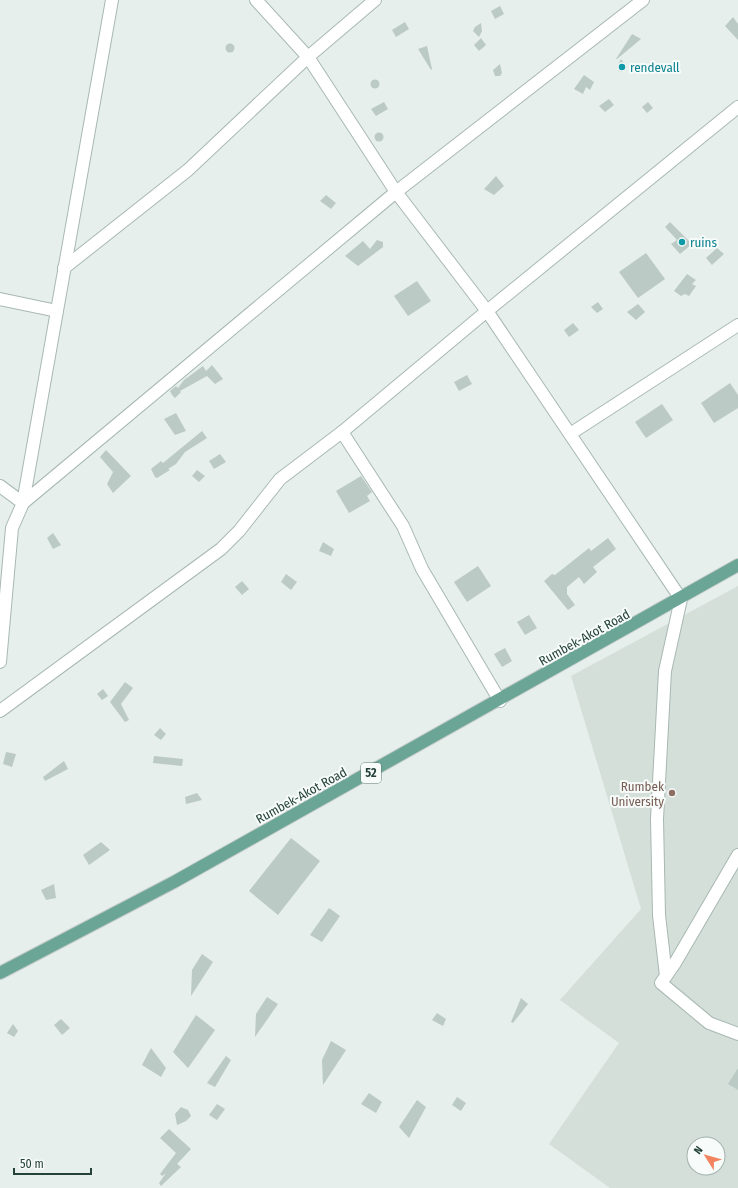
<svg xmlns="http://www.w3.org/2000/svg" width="738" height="1188" font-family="'Fira Sans Condensed',sans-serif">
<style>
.built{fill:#d4dfda;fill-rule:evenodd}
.building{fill:#bbcac4}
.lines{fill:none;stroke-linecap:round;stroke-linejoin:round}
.minor-casing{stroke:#a8b8b2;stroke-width:14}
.major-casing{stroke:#c2cac8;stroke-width:14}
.minor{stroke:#fff;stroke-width:12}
.major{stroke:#6aa596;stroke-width:12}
.culture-dot{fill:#0f9aa8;stroke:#f7fbf9;stroke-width:1.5}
.education-dot{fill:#8d6e63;stroke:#f7fbf9;stroke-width:1.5}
.labels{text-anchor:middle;stroke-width:4;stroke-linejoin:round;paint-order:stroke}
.shield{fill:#f7fbf9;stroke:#637a73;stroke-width:1}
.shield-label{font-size:12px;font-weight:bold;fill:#24423a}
.culture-label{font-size:13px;fill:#0d838f;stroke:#f7fbf9;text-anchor:start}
.street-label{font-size:13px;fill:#24423a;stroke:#f7fbf9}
.education-label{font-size:13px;fill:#785e54;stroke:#f7fbf9;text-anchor:end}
</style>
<rect width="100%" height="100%" fill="#e6efeb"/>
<path class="built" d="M738 586V1188H610L549 1144 619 1043 560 1000 641 909 571 676ZM694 1144H718V1168H694Z"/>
<g class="building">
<polygon points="500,6 504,14 495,19 491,11"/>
<polygon points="733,17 738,24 738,40 725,26"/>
<polygon points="405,22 409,29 396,37 392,30"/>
<polygon points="481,23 482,31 479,37 473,31 475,27"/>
<polygon points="632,34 641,39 617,59 616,59"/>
<polygon points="481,38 486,45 479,51 474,45"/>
<circle cx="230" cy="48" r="4.5"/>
<polygon points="427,46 432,69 431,70 418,49"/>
<polygon points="621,59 627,67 622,72 619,71 617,67"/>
<polygon points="500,64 502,73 500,76 495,76 493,70"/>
<polygon points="584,75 594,82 590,90 586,87 583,94 574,89"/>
<circle cx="375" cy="84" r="4.5"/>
<polygon points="609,99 614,105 605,112 599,106"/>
<polygon points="384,102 388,109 376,116 371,109"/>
<polygon points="648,102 653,108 647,113 642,107"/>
<circle cx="379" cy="137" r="4.5"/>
<polygon points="496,176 504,186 494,195 484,189"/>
<polygon points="326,195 336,203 331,209 320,201"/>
<polygon points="670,222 692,244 680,254 671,244 677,240 665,227"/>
<polygon points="377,240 383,242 383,247 358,266 345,256 363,241 370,249"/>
<polygon points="717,248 724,254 712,265 706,258"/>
<polygon points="646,253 665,279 638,298 619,272"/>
<polygon points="687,274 696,280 692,284 696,286 689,296 685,294 681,296 674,291"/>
<polygon points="417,281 431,301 408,316 394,296"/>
<polygon points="598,302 603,309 597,313 591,307"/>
<polygon points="638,304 645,312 636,320 627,312"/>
<polygon points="573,323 579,330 569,337 564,330"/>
<polygon points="212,365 223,379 215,384 207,376 180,391 181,392 175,398 172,395 170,391 176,386 178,388 184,380 203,366 206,371"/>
<polygon points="467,375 472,384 459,391 454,382"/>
<polygon points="730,383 738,395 738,408 714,423 701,403"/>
<polygon points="662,404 673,420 646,438 635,422"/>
<polygon points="176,413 186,431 175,435 164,419"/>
<polygon points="202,431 207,438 185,452 176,464 168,469 170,470 157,478 155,477 151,469 161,461 163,463"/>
<polygon points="106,450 131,476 113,493 107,484 113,472 100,457"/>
<polygon points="220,454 226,462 214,469 209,461"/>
<polygon points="197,470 205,476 199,482 192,476"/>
<polygon points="361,476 372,492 367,496 370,501 349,513 336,491"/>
<polygon points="53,533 61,545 53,549 47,538"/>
<polygon points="608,538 616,549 593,567 597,572 584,584 579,577 567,587 567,594 575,605 568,610 544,581 552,574 555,575 589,548 591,551"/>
<polygon points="323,542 334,549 331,556 319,551"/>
<polygon points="478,566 491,586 467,602 454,582"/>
<polygon points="286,574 297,582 291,590 281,582"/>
<polygon points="242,581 249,589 242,595 235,587"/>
<polygon points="529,615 537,628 525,635 517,622"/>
<polygon points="505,648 512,661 502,667 494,654"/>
<polygon points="125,682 133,688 121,704 129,720 125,722 110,702"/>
<polygon points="103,689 108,696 102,700 97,694"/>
<polygon points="160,728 166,734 161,740 154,735"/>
<polygon points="6,752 16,754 12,767 3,764"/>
<polygon points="154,756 183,759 182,766 153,763"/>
<polygon points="64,761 68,769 45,781 43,777"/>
<polygon points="197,793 202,800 186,804 185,797"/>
<polygon points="291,838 320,861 278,915 249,891"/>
<polygon points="101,842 110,850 89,865 83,855"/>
<polygon points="54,884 56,898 46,900 41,890"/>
<polygon points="329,908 340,916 322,942 310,935"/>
<polygon points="202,954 213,962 191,996 192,970"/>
<polygon points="267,997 278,1004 255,1037 256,1014"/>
<polygon points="521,998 528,1004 513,1023 511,1022"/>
<polygon points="437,1013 446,1019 443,1026 432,1020"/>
<polygon points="196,1015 215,1030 188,1068 173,1052"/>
<polygon points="61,1019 70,1028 62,1035 54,1025"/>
<polygon points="13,1024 18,1031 14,1037 7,1033"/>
<polygon points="331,1041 346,1050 323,1085 322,1060"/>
<polygon points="151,1048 166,1068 161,1077 142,1065"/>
<polygon points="226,1056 231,1060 215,1087 207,1083"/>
<polygon points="738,1068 738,1090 728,1084"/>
<polygon points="369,1093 382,1102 376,1113 361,1104"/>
<polygon points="457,1097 466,1103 461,1111 452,1105"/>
<polygon points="417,1100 426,1107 409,1138 399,1127"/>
<polygon points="217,1104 225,1109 217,1120 209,1115"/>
<polygon points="181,1107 188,1110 191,1116 186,1121 177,1125 175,1114"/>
<polygon points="169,1129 191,1149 177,1164 181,1167 161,1186 159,1183 166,1173 162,1176 160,1174 176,1153 160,1138"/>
</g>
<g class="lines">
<g class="minor-casing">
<g id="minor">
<polyline points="256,0 308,57 396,192 487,311 681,599 665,671 657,819 659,915 666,976"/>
<polyline points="64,268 188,170 308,57 375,0"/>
<polyline points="0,299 57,311"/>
<polyline points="342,432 403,526 422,569 500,701"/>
<polyline points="570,434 738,325"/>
<polyline points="0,486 23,503 396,192 643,0"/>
<polyline points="0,662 12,528 23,503 112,0"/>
<polyline points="0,711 221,549 239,531 280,479 342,432 487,311 738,107"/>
<polyline points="738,855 675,963 661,983 709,1023 738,1034"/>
</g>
</g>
<g class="major-casing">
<polyline id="major" points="0,973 174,882 738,565"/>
</g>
<use href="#minor" class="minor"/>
<use href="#major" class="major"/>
</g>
<g class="culture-dot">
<circle cx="622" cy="67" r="4"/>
<circle cx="682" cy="242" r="4"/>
</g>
<circle class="education-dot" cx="672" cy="793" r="4"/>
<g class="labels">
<rect class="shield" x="361" y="763" width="20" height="20" rx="3"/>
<g class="shield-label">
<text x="371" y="777">52</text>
</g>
<g class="culture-label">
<text x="630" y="72">rendevall</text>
<text x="690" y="247">ruins</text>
</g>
<g class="street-label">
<text transform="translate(584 637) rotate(-29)" y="5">Rumbek-Akot Road</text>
<text transform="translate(301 795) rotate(-29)" y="5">Rumbek-Akot Road</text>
</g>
<g class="education-label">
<text x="664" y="791">Rumbek<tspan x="664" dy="15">University</tspan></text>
</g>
</g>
<g transform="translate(706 1156) rotate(307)"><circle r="19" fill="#f7fbf9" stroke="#a3b1ad"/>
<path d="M0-3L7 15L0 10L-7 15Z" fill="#f4845f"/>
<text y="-6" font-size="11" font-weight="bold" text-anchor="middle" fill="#24423a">N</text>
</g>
<path d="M14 1168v6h77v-6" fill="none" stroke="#24423a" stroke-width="2"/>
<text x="20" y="1168" font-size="12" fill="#24423a" stroke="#f7fbf9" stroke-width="3" paint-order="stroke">50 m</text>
</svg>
